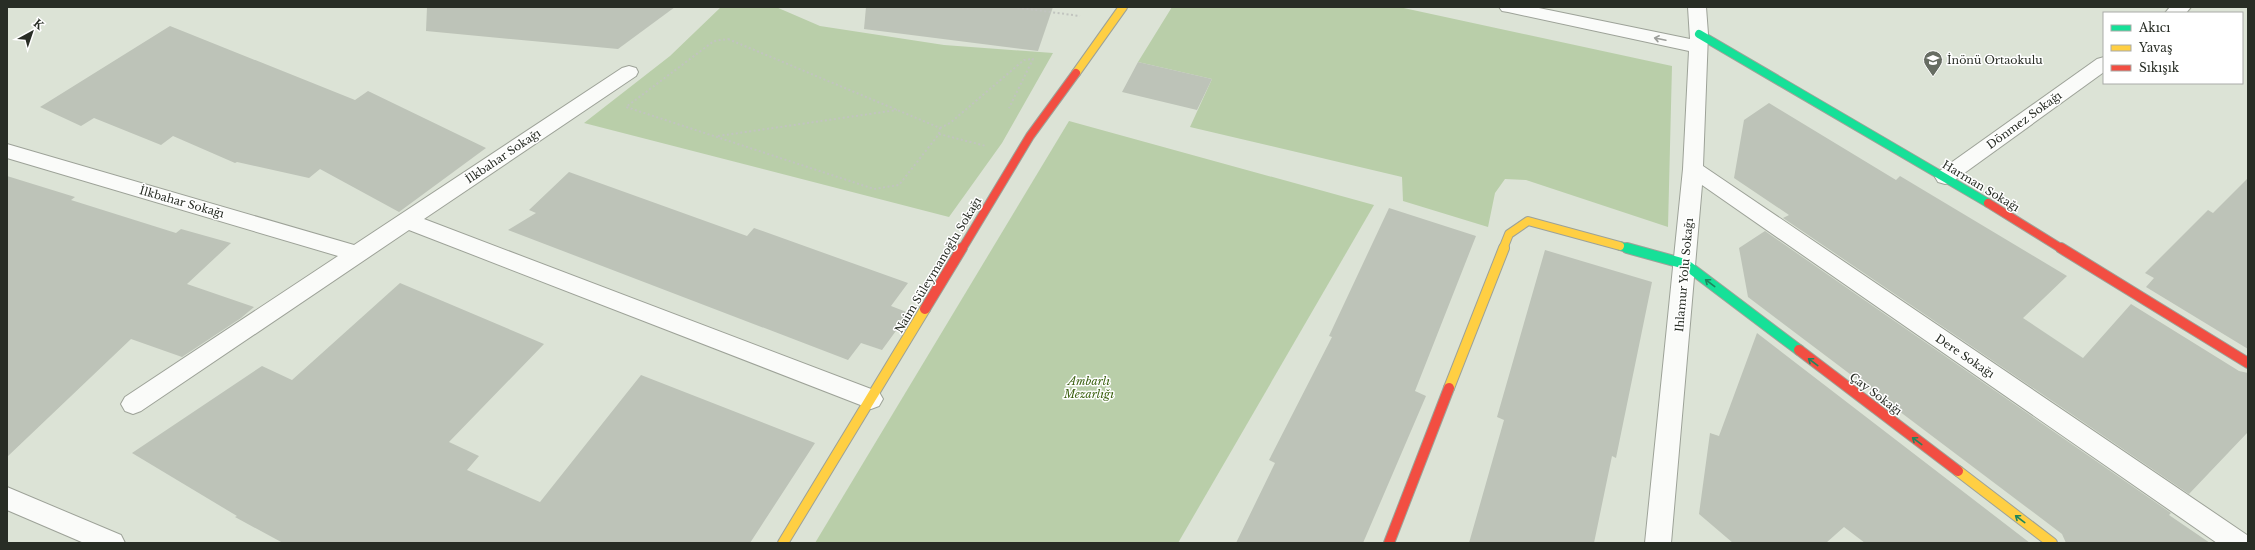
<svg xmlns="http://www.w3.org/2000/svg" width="2255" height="550" font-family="'Libre Baskerville',serif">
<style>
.green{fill:#b9cea9}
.building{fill:#bdc3b8}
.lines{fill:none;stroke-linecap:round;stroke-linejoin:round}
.street-casing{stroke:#9da298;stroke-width:2}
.fast-far1-casing{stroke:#9da298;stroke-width:10}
.fast-casing{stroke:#9da298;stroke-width:12}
.slow-far1-casing{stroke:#9da298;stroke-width:10}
.slow-casing{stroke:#9da298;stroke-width:12}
.jam-far1-casing{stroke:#9da298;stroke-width:10}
.jam-casing{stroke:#9da298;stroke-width:12}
.path{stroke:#c1c4bf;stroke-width:2;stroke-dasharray:2 2.5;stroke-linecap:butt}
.street{fill:#fafbf9;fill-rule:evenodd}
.fast-far1{stroke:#16e098;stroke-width:8}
.fast{stroke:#16e098;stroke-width:10}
.slow-far1{stroke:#ffcf43;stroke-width:8}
.slow{stroke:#ffcf43;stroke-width:10}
.jam-far1{stroke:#f24e42;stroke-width:8}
.jam{stroke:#f24e42;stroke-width:10}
.oneway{stroke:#9c9e9a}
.oneway2{stroke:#1f865e}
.labels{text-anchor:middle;stroke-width:3;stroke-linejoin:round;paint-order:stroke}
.poi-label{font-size:11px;fill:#282d25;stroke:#fff;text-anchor:start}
.street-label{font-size:11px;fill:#282d25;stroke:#fff}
.park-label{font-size:11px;font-style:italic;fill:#3b6110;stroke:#fff}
</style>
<rect width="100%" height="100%" fill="#dce3d6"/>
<g class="green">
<polygon points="721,7 776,7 820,26 944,45 1053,53 1002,143 949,217 584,123 670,56"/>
<polygon points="1172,7 1399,7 1672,66 1668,227 1526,180 1505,179 1495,193 1488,227 1403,201 1402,177 1190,127 1212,79 1138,62"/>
<polygon points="1069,121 1374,205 1178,543 815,543"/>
</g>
<g class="building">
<polygon points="427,7 675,7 618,49 426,31"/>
<polygon points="866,7 1053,7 1038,51 864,29"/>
<polygon points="170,26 355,100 368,91 486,148 399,212 320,169 309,178 237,162 235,163 173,136 161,145 94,118 81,126 40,107"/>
<polygon points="1138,62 1212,79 1197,110 1122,92"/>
<polygon points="1769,103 1896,180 1900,176 2067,276 2023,318 2083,358 2131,304 2239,371 2248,373 2248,432 2189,494 1783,218 1789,215 1734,178 1744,120"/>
<polygon points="569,172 747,236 754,228 908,283 891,306 909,313 882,350 861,343 848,360 508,230 536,213 529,210"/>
<polygon points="7,176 75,197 71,200 176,233 181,229 231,243 187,284 254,307 241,318 182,357 131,339 7,457"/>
<polygon points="2248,178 2248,349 2146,287 2154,278 2145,273 2208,210 2213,213"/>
<polygon points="1389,208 1476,236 1415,391 1426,396 1363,543 1236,543 1275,463 1269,460 1332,337 1329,336"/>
<polygon points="1765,231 2171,513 2169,515 2210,543 2066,543 2062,534 1748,297 1739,248"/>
<polygon points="1545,250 1652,282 1616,458 1612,456 1594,543 1469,543 1504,420 1497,417"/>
<polygon points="400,283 544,344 449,442 479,456 467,470 540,502 641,375 815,443 750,543 283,543 235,517 237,516 132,453 262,366 292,380"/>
<polygon points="1757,333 2030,543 1865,543 1844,527 1826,543 1733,543 1699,514 1710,433 1719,436"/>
</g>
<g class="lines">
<g class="street-casing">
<g id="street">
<polygon points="1499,7 1534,7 1690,39 1688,7 1706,7 1708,34 1703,166 2247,535 2248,543 2217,543 1702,185 1671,543 1645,543 1683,169 1689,51 1508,12 1502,11"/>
<polygon points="2170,7 2191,7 2186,13 2165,13"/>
<polygon points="2104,57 2104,72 1952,182 1945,184 1938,182 1935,177 1938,172 2097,59"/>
<polygon points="629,66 636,68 638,72 636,76 424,219 879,392 883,399 879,406 871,409 863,406 409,230 141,411 133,414 125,411 121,404 125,397 338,256 7,158 7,144 354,245 622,68"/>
<polygon points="7,487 121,535 125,543 84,543 7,510"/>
</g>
</g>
<g class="fast-far1-casing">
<g id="fast-far1">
<polyline points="1699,34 1988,203"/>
<polyline points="1620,246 1630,249"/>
</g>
</g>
<g class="fast-casing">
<polyline id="fast" points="1627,248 1685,264 1799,350"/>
</g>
<g class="slow-far1-casing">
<g id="slow-far1">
<polyline points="1076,73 1123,7"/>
<polyline points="1503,249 1509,234 1528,221 1620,246"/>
</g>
</g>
<g class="slow-casing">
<g id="slow">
<polyline points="1449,388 1504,248"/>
<polyline points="1958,471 2052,543"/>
<polyline points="783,543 925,309"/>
</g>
</g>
<g class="jam-far1-casing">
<g id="jam-far1">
<polyline points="1988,203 2062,249"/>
<polyline points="962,249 1030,136 1076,73"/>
</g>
</g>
<g class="jam-casing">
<g id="jam">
<polyline points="2061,248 2248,363"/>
<polyline points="925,309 962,248"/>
<polyline points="1799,350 1958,471"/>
<polyline points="1389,543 1449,388"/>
</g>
</g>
<g class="path">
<polyline points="1013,7 1080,16"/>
<polygon points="728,39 940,128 939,134 899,185 874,189 626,107 714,41"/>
<polyline points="940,128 950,123 1024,60 1033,59 1009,108"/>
<polyline points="939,134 986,146"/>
<polyline points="718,136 897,110"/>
</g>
<use href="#street" class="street"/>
<use href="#fast-far1" class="fast-far1"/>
<use href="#fast" class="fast"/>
<use href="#slow-far1" class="slow-far1"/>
<use href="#slow" class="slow"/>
<use href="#jam-far1" class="jam-far1"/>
<use href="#jam" class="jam"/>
</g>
<defs><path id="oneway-shaft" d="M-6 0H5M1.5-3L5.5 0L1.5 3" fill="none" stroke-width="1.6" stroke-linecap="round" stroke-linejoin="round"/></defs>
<use class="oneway" href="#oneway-shaft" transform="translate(1660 39) rotate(-168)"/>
<g class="oneway2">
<use href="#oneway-shaft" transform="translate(1710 283) rotate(-143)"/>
<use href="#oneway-shaft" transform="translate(1813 362) rotate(-143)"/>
<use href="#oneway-shaft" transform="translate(1917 441) rotate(-143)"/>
<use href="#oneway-shaft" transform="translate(2020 519) rotate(-143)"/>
</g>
<defs>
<g id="school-pin" transform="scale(1)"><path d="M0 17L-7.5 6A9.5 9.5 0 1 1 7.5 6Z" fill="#676d63" stroke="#fff"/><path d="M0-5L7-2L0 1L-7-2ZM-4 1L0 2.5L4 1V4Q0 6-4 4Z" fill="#fff"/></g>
</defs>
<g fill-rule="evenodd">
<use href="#school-pin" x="1933" y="60"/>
</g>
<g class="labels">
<g class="poi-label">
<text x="1947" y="64">İnönü Ortaokulu</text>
</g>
<g class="street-label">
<text transform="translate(2024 120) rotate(-36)" y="4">Dönmez Sokağı</text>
<text transform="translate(503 156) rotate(-34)" y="4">İlkbahar Sokağı</text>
<text transform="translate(1981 186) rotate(31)" y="4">Harman Sokağı</text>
<text transform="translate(182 202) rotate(16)" y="4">İlkbahar Sokağı</text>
<text transform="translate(938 265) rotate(-59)" y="4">Naim Süleymanoğlu Sokağı</text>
<text transform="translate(1684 275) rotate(-85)" y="4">Ihlamur Yolu Sokağı</text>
<text transform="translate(1965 356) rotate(34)" y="4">Dere Sokağı</text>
<text transform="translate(1876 394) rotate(37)" y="4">Çay Sokağı</text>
</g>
<g class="park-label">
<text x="1089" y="385">Ambarlı<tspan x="1089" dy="13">Mezarlığı</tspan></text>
</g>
</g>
<rect width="2255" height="550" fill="none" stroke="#282d25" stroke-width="16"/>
<rect x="2103" y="12" width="140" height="72" fill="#ffffff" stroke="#a9aba8"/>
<rect x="2111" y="25" width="20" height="6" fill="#16e098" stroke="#a9aba8"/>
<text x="2139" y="32" font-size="12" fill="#282d25">Akıcı</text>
<rect x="2111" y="45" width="20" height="6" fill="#ffcf43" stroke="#a9aba8"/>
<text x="2139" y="52" font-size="12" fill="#282d25">Yavaş</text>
<rect x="2111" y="65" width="20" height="6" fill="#f24e42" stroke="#a9aba8"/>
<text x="2139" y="72" font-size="12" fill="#282d25">Sıkışık</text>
<g transform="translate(32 32) rotate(40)" stroke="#ffffff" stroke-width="3" paint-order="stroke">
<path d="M0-3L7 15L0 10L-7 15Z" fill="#282d25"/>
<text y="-6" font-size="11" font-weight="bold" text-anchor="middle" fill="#282d25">K</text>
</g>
</svg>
